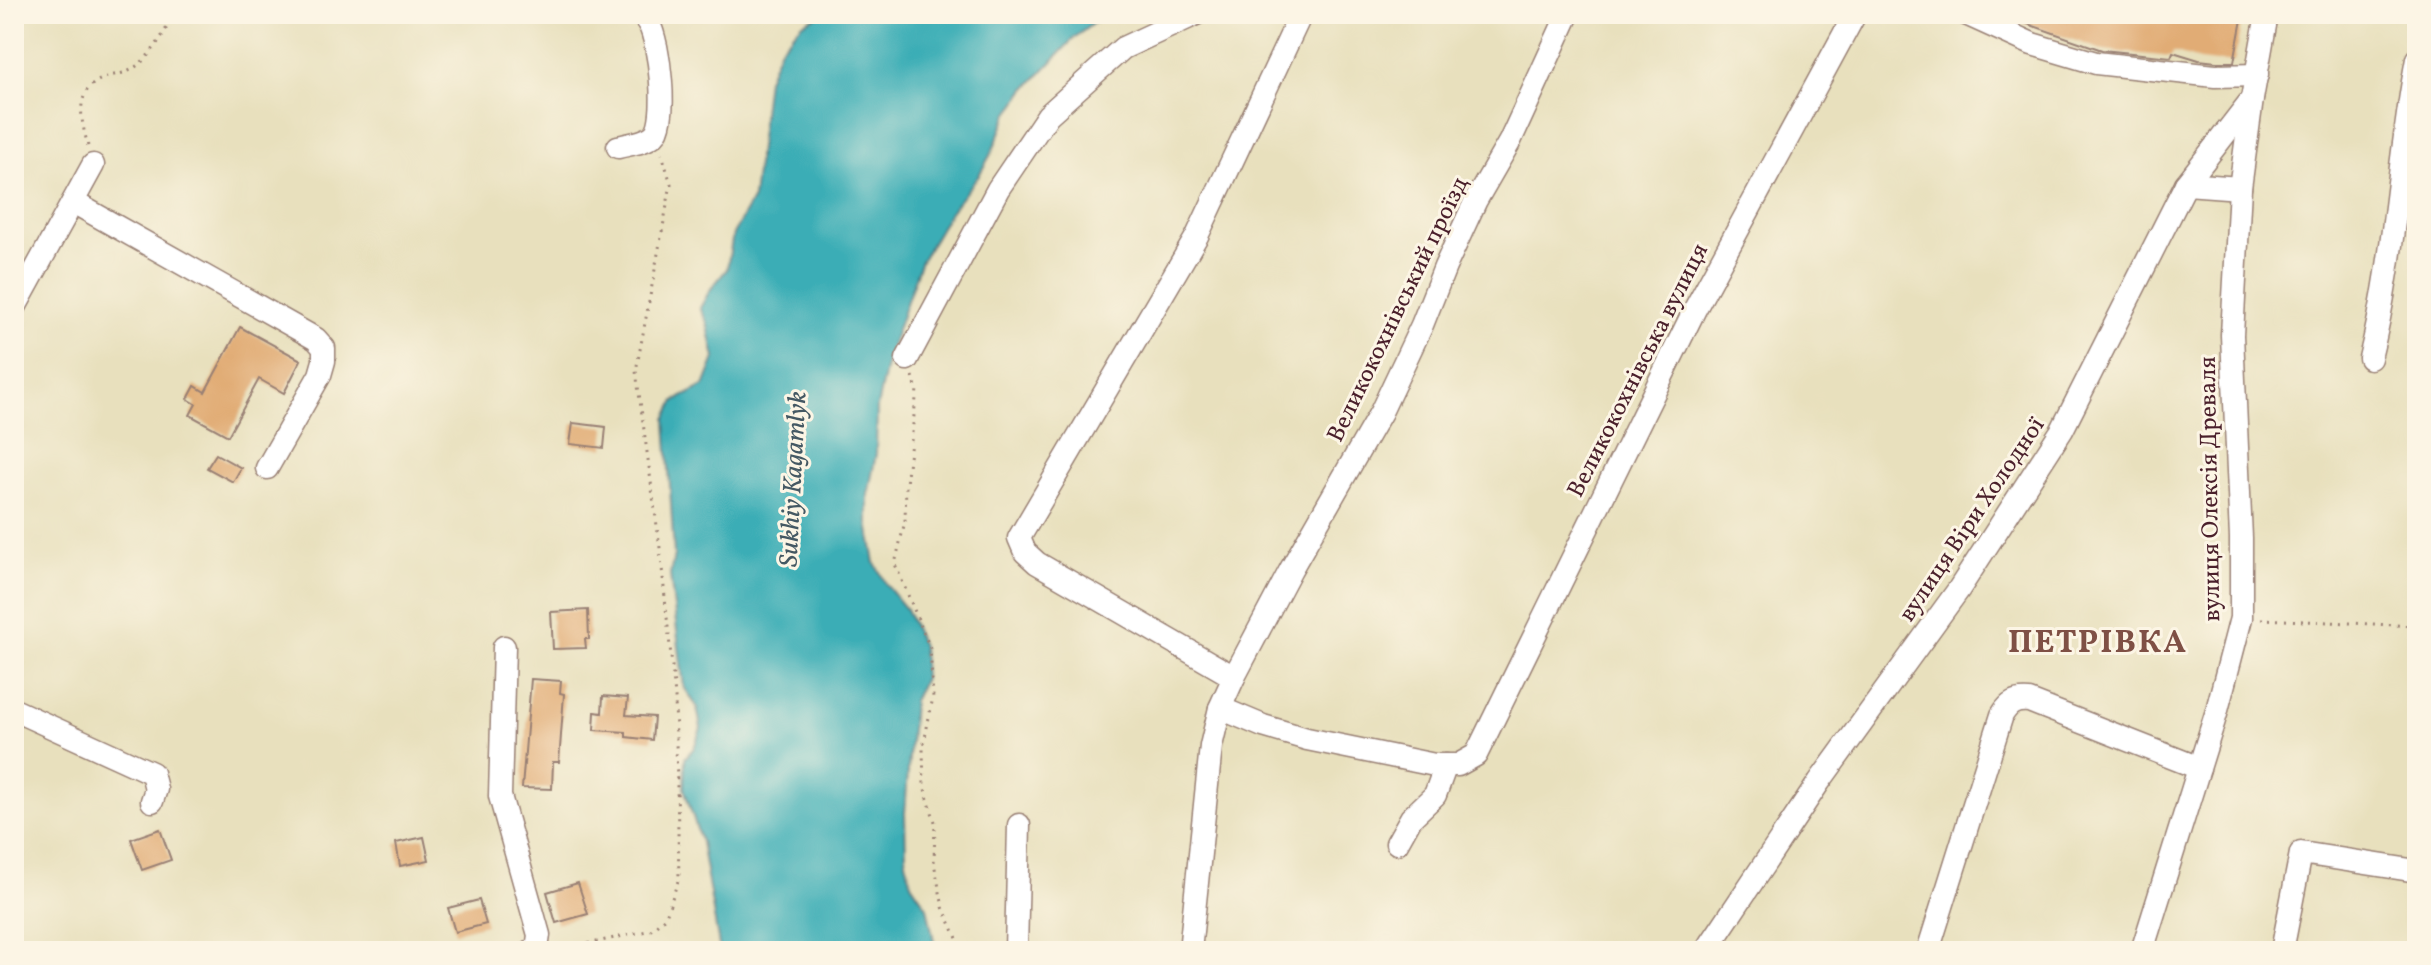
<svg xmlns="http://www.w3.org/2000/svg" width="2431" height="965" font-family="Vollkorn,serif">
<style>
.water{fill:#3badb6;stroke:#426670;stroke-width:2}
.building{fill:#e1ac75}
.lines{fill:none;stroke-linecap:round;stroke-linejoin:round}
.minor-casing{stroke:#998074;stroke-width:25}
.path{stroke:#998074;stroke-width:3;stroke-dasharray:2 6;stroke-linecap:butt}
.minor{stroke:#fff;stroke-width:22}
.labels{text-anchor:middle;stroke-width:6;stroke-linejoin:round;paint-order:stroke}
.street-label{font-size:24px;fill:#4a1f2b;stroke:#fcf5e5}
.water-label{font-size:26px;font-style:italic;fill:#445863;stroke:#fcf5e5}
.district-label{font-size:32px;font-weight:bold;letter-spacing:2px;fill:#7f5045;stroke:#fcf5e5}
</style>
<rect width="100%" height="100%" fill="#fcf5e5"/>
<filter id="ink" filterUnits="userSpaceOnUse"><feTurbulence type="fractalNoise" baseFrequency=".0125" numOctaves="2"/><feDisplacementMap in="SourceGraphic" scale="16" xChannelSelector="R" yChannelSelector="G"/><feConvolveMatrix kernelMatrix="1 2 1 2 8 2 1 2 1" color-interpolation-filters="sRGB"/></filter>
<filter id="wash" filterUnits="userSpaceOnUse"><feTurbulence type="fractalNoise" baseFrequency=".006" numOctaves="4" result="noise"/><feDisplacementMap in="SourceGraphic" scale="32" xChannelSelector="R" yChannelSelector="G"/><feGaussianBlur stdDeviation="1.8" result="paint"/><feColorMatrix in="noise" values="0 0 0 0 0 0 0 0 0 0 0 0 0 0 0 0 0 1.4 0 .05"/><feComposite in="paint" operator="in"/></filter>
<g filter="url(#wash)">
<rect width="100%" height="100%" fill="#e8e0bd"/>
<polygon class="water" points="822,14 1105,14 1074,38 1026,89 1007,116 992,152 979,175 949,213 920,263 888,356 877,407 876,454 868,495 868,523 875,563 887,586 906,609 922,646 924,678 913,701 905,813 906,861 911,883 927,907 936,951 720,951 701,842 684,788 685,758 694,748 701,728 697,707 684,687 670,575 674,555 666,419 675,401 704,386 715,358 707,322 700,308 710,290 727,269 733,234 753,198 767,79 780,48 803,23"/>
<g id="blocks">
<g class="building">
<polygon points="2004,14 2243,14 2234,62 2216,62 2199,60 2173,52 2171,57 2102,50 2005,16"/>
<polygon points="240,327 301,360 284,393 259,379 228,436 190,415 196,404 188,399 195,386 205,392"/>
<polygon points="573,423 606,427 604,448 570,444"/>
<polygon points="216,454 241,468 233,482 207,468"/>
<polygon points="588,610 589,639 585,639 586,648 553,649 551,612"/>
<polygon points="531,679 561,681 560,693 564,694 559,762 553,762 552,789 522,788"/>
<polygon points="603,696 628,698 626,715 654,717 652,740 626,737 626,732 594,730 595,712 602,713"/>
<polygon points="160,829 171,860 142,870 131,839"/>
<polygon points="424,837 429,860 400,866 396,843"/>
<polygon points="578,883 588,914 556,923 547,892"/>
<polygon points="479,900 486,924 455,932 448,908"/>
</g>
</g>
</g>
<g filter="url(#ink)">
<use href="#blocks" fill-opacity="0" stroke="#998074" stroke-width="2"/>
<g class="lines">
<g class="minor-casing">
<g id="minor">
<polyline points="1966,14 2032,44 2096,63 2215,76 2257,75"/>
<path d="M618 147C630 144 644 143 654 135 669 120 659 42 649 24 647 21 644 17 642 14"/>
<polyline points="2186,184 2240,188"/>
<polyline points="73,202 316,339 324,348 324,361 320,375 267,468"/>
<polyline points="14,309 93,165"/>
<path d="M2370 358C2395 260 2398 158 2417 59"/>
<polyline points="907,359 998,189 1048,115 1123,48 1196,14"/>
<polyline points="504,647 500,796 539,935 537,949 531,951"/>
<polyline points="1234,677 1037,563 1025,552 1019,538 1197,236 1301,14"/>
<polyline points="1220,708 1263,726 1307,739 1435,765 1458,765 1476,755 1695,309 1855,14"/>
<polyline points="14,710 152,773 156,789 152,801"/>
<polyline points="1397,843 1411,818 1435,795 1446,765"/>
<polyline points="1016,951 1019,825"/>
<polyline points="1190,951 1211,746 1220,708 1234,677 1291,569 1381,412 1422,325 1445,267 1476,200 1510,141 1568,14"/>
<polyline points="1706,951 1819,782 1959,589 2062,430 2186,184 2252,99"/>
<path d="M1928 951 2002 715C2009 703 2015 700 2029 701L2199 768"/>
<polyline points="2142,951 2216,714 2241,618 2241,538 2232,335 2240,188 2252,99 2267,14"/>
<polyline points="2282,951 2301,853 2417,871"/>
</g>
</g>
<g class="path">
<path d="M88 146C81 120 73 90 104 78 114 74 126 74 134 68 153 55 164 33 174 14"/>
<polyline points="913,376 917,390 906,484 905,521 895,564 930,648 933,697 923,748 924,786 935,822 934,863 943,907 960,945 960,951"/>
<polyline points="2261,619 2417,626"/>
<polyline points="556,947 592,943 651,930 666,916 679,878 675,696 660,548 636,371 671,184 662,154"/>
</g>
<use href="#minor" class="minor"/>
</g>
</g>
<g class="labels">
<g class="street-label">
<text transform="translate(1397 309) rotate(-64)" y="8">Великокохнівський проїзд</text>
<text transform="translate(1637 370) rotate(-63)" y="8">Великокохнівська вулиця</text>
<text transform="translate(2209 489) rotate(-91)" y="8">вулиця Олексія Древаля</text>
<text transform="translate(1971 519) rotate(-56)" y="8">вулиця Віри Холодної</text>
</g>
<g class="water-label">
<text transform="translate(792 479) rotate(-87)" y="9">Sukhiy Kagamlyk</text>
</g>
<g class="district-label">
<text x="2098" y="652">ПЕТРІВКА</text>
</g>
</g>
<rect width="2431" height="965" fill="none" stroke="#fcf5e5" stroke-width="48"/>
</svg>
